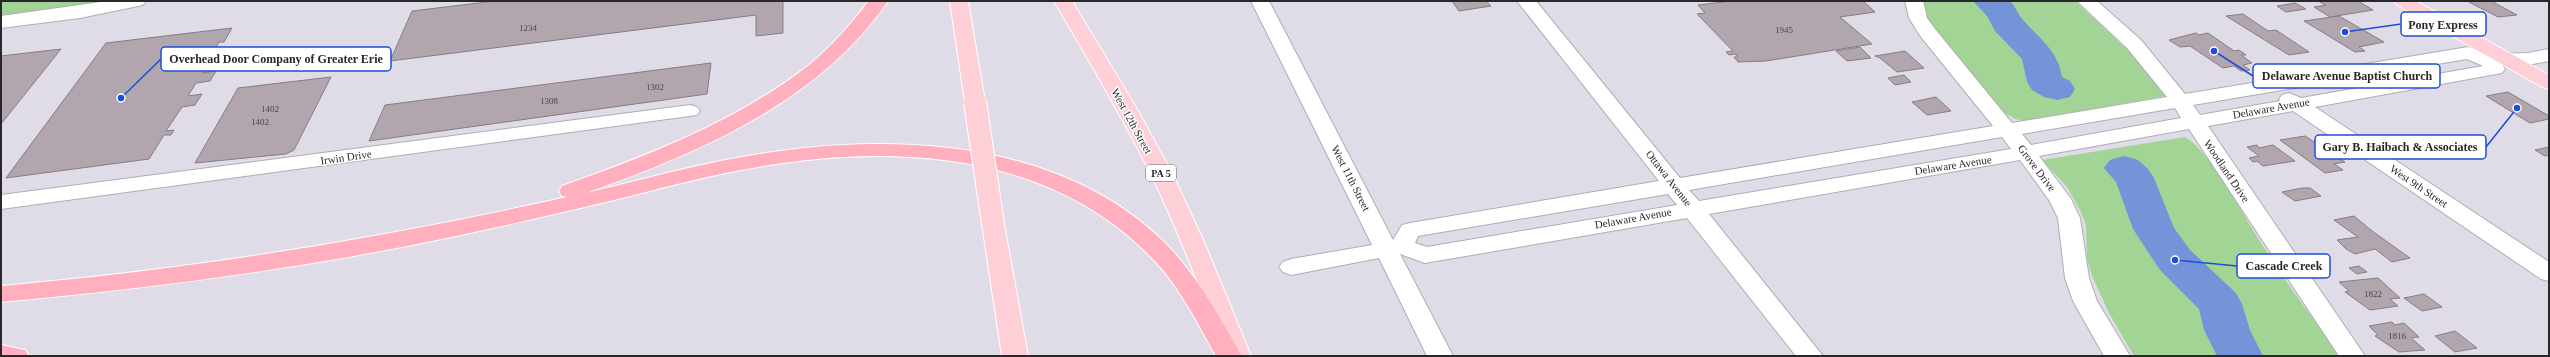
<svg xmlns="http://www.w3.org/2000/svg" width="2550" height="357" font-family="'Times New Roman',serif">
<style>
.green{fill:#a2d595}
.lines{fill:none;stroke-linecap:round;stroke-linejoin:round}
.river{fill:#7394d9;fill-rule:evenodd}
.building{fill:#b1a6ad;stroke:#877c83}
.minor-casing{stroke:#afacb6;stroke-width:2}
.major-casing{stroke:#fff;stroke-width:2}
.highway-casing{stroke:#fff;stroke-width:2}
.minor{fill:#fff;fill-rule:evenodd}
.major{fill:#ffcfd8;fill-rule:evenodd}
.highway{fill:#ffafbe;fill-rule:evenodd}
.major-bridge-casing{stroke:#fff;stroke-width:24;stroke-linecap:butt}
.major-bridge{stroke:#ffcfd8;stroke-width:22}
.labels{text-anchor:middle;stroke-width:3;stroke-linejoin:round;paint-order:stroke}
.number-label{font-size:9px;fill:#4a474c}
.shield{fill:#fff;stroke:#68686b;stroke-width:1}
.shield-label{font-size:10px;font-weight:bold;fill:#28272b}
.street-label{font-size:11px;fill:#28272b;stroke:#fff}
.leader{fill:none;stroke:#1d4ed8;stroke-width:1.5}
.callout-dot{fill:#1d4ed8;stroke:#fff;stroke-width:1.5}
.callout{fill:#fff;stroke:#1d4ed8;stroke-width:1.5}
.callout-label{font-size:12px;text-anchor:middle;font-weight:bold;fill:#28272b}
</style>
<rect width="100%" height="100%" fill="#e0dce7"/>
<g class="green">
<polygon points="1,1 119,1 1,17"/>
<polygon points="1923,1 2075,1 2136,58 2165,96 2025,121 2015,119 2001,111 1932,27 1927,18"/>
<path d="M2185 137C2211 152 2241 212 2258 238 2283 279 2312 317 2340 356H2134L2109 313 2092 276 2087 259 2086 225 2081 212 2067 187 2042 160Z"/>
</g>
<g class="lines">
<g class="river">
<path d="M1973 1H2010C2016 7 2018 15 2024 21 2041 40 2058 51 2062 77L2070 81 2075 89 2070 97 2057 100 2044 97 2032 90 2027 82 2022 59 1995 31 1987 16Z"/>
<polygon points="2124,156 2138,160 2148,169 2154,178 2174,228 2190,250 2236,293 2242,304 2250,330 2263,356 2217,356 2204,330 2199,309 2160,270 2133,229 2116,182 2104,168 2110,160"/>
</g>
</g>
<g class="building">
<polygon points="495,1 783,1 783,33 756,36 756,15 390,61 412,11"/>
<polygon points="1452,1 1486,1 1491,6 1459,11"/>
<polygon points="1731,1 1863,1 1875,12 1840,17 1872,44 1766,61 1738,62 1734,57 1738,57 1735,54 1729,55 1726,52 1733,51 1697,14 1705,13 1698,5"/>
<polygon points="2318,1 2358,1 2373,10 2330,17 2314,7 2326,5"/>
<polygon points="2467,1 2491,1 2517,15 2498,17"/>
<polygon points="2295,3 2306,9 2286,12 2277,6"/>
<polygon points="2243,14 2268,31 2276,30 2309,52 2289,55 2226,16"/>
<polygon points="2339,16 2384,42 2359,47 2365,51 2355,52 2304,21"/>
<polygon points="232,28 224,42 219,42 202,73 216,71 210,81 196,83 188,96 202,94 195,105 182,107 166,131 174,130 171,135 164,135 149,159 6,178 106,43"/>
<polygon points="2196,33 2199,35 2208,33 2234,51 2239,50 2246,55 2241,55 2252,63 2243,65 2250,70 2241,71 2234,66 2223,68 2190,46 2180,47 2169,40"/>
<polygon points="1860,47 1871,58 1847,61 1836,51"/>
<polygon points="61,49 1,124 1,56"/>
<polygon points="1905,51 1924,68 1897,72 1880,58 1875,56"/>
<polygon points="711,63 707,94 369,141 385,105"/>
<polygon points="1904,75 1911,82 1895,85 1888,78"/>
<polygon points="331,77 294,150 286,154 195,163 238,88"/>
<polygon points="2508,92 2549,116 2549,119 2530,123 2486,96"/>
<polygon points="1936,97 1951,111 1927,115 1912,102"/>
<polygon points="2305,136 2345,162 2334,164 2343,170 2325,173 2280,140"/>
<polygon points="2257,145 2259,148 2273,145 2295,161 2263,166 2257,161 2253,162 2249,158 2259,156 2247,147"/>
<polygon points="2549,147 2549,155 2545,156 2535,150"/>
<polygon points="2302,188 2310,188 2321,196 2295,201 2282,192"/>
<polygon points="2354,216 2372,231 2410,258 2392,262 2375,249 2355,254 2346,249 2337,240 2358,237 2334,220"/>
<polygon points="2359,266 2367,272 2357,274 2349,268"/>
<polygon points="2378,278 2400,298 2390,299 2398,306 2370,310 2345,292 2349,291 2339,282"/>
<polygon points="2424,294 2442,307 2422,311 2404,298"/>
<polygon points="2392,322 2395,325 2404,323 2419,337 2411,338 2425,350 2399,352 2375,336 2378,335 2369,326"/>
<polygon points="2455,331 2477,348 2455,352 2435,336"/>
</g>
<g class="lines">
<g class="minor-casing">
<g id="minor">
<polygon points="108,1 146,1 143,5 80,18 1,28 1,16"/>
<path d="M1251 1H1269L1393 240 1402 225 1410 223 1659 181 1517 1H1536L1680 178 1993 126 1921 37 1909 18 1905 1H1923L1927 18 1935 29 2012 123 2167 97 2127 48 2077 1H2097L2141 40 2185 94 2468 47 2491 54 2528 53 2549 49V61L2528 65 2503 66 2505 69 2502 73 2315 107 2549 262V281L2541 279 2293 111 2208 126 2365 356H2339L2189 129 2039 156 2071 199 2080 218 2089 278 2097 301 2130 356H2104L2073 301 2065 278 2058 218 2049 200 2020 160 1709 214 1823 356H1796L1687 218 1425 263 1400 254 1453 356H1427L1379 258 1291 275 1283 272 1279 267 1283 262 1291 259 1372 245ZM2467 59 2483 66 2301 98 2289 93 2282 95 2279 99 2280 101 2200 115 2193 105ZM2175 108 2181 118 2031 145 2022 134ZM2002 137 2011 149 1699 201 1689 190ZM1668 194 1677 205 1427 247 1415 243 1418 236Z"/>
<polygon points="690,105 697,107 700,111 697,115 1,209 1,195"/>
</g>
</g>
<g class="major-casing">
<g id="major">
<polygon points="950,1 968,1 985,102 982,106 975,108 968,106 965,102"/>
<path d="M1054 1H1072L1137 109 1173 175 1204 242 1251 356H1225C1203 295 1180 235 1152 176 1122 116 1088 59 1054 1Z"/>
<polygon points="2394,1 2416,1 2549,75 2549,89 2542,87 2397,5"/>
<polygon points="993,217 1001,219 1004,224 1028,356 1002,356 982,224 985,219"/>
</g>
</g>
<g class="highway-casing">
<g id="highway">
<path d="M869 1H888C817 104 699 152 586 193 650 178 714 159 780 151 913 133 1070 145 1169 247 1199 279 1220 318 1242 356H1216C1197 322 1179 285 1151 257 1049 152 895 143 758 167 708 175 659 189 610 201 559 213 508 225 456 236 306 268 154 288 1 302V286C192 269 380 239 567 197L562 196 559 191 562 186C649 155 736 122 809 65 832 46 851 24 869 1Z"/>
<polygon points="1,345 25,350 29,356 1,356"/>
</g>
</g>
<use href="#minor" class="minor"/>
<use href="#major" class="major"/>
<use href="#highway" class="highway"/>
<g class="major-bridge-casing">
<polyline id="major-bridge" points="975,102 993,224"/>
</g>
<use href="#major-bridge" class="major-bridge"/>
</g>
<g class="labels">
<g class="number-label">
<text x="528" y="31">1234</text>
<text x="1784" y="33">1945</text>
<text x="655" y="90">1302</text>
<text x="549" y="104">1308</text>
<text x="270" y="112">1402</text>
<text x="260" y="125">1402</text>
<text x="2373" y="297">1822</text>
<text x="2397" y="339">1816</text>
</g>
<rect class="shield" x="1146" y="165" width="30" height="16" rx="3"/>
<g class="shield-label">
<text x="1161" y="177">PA 5</text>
</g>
<g class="street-label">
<text transform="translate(2271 108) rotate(-10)" y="4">Delaware Avenue</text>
<text transform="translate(1132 121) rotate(61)" y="4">West 12th Street</text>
<text transform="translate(346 157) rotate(-8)" y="4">Irwin Drive</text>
<text transform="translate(1953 165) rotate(-9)" y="4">Delaware Avenue</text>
<text transform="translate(2037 168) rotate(53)" y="4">Grove Drive</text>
<text transform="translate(2227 171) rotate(56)" y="4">Woodland Drive</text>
<text transform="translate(1351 178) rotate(63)" y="4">West 11th Street</text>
<text transform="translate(1669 178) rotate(52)" y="4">Ottawa Avenue</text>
<text transform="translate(2419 186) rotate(34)" y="4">West 9th Street</text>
<text transform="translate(1633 218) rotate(-10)" y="4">Delaware Avenue</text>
</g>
</g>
<path class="leader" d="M2345 32L2401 24M121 98L161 59M2214 51L2253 76M2517 108L2486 147M2175 260L2237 266"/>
<g class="callout-dot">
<circle cx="2345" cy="32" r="4"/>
<circle cx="121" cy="98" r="4"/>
<circle cx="2214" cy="51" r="4"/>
<circle cx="2517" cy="108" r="4"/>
<circle cx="2175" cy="260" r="4"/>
</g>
<g class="callout">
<rect x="2401" y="12" width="85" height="24" rx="4"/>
<rect x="161" y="47" width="230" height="24" rx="4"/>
<rect x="2253" y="64" width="187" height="24" rx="4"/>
<rect x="2315" y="135" width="171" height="24" rx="4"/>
<rect x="2237" y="254" width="93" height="24" rx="4"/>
</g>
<g class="callout-label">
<text x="2443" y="29">Pony Express</text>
<text x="276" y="63">Overhead Door Company of Greater Erie</text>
<text x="2347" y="80">Delaware Avenue Baptist Church</text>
<text x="2400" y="151">Gary B. Haibach &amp; Associates</text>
<text x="2284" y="270">Cascade Creek</text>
</g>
<rect width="2550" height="357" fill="none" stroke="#28272b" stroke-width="4"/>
</svg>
